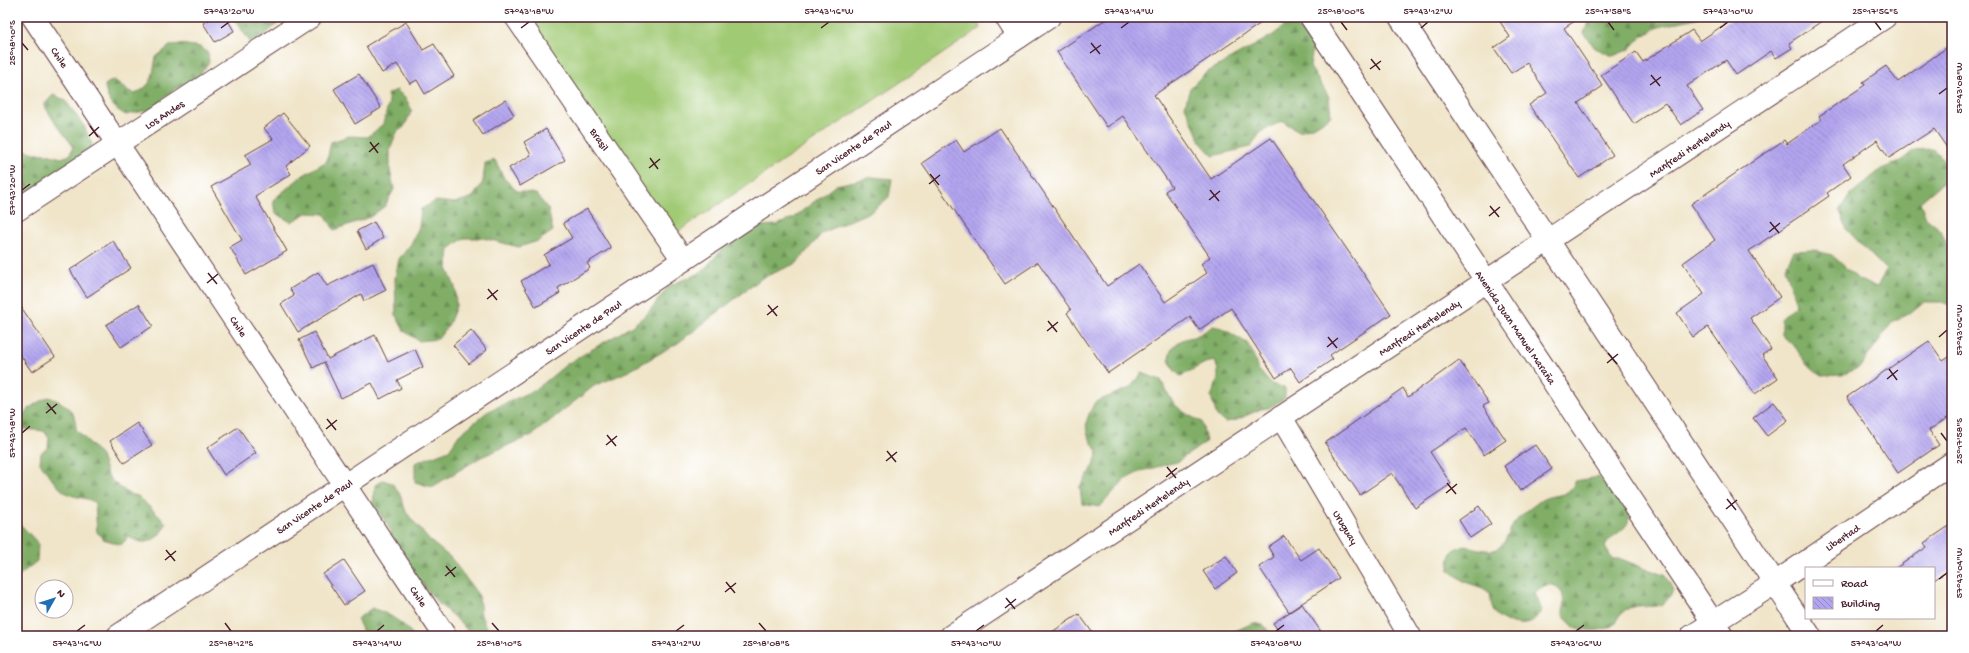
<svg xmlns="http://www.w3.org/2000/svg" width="1969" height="653" font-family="'Gochi Hand',sans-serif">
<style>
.grass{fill:#a1ca75;stroke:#767450}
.forest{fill:url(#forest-firs);stroke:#656648}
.building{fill:url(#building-back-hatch)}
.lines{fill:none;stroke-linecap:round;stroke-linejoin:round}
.minor-casing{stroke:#633d43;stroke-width:24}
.minor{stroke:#fff;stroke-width:22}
.ticks{fill:none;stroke:#4a1f2b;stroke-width:1.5}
.labels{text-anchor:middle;stroke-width:4;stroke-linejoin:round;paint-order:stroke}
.street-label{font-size:11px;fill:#4a1f2b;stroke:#fff}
.neatline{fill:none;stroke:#4a1f2b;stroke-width:1.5}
.ticks-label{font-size:10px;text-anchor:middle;fill:#4a1f2b}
</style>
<defs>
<pattern id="forest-firs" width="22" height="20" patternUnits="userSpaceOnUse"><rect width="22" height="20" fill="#80ae66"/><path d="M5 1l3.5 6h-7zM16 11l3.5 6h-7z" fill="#6b8d54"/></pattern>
<pattern id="building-back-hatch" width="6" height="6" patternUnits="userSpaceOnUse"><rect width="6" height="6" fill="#b2a5ef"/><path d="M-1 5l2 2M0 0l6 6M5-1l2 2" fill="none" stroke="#9386c2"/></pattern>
</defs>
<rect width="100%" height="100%" fill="#fff"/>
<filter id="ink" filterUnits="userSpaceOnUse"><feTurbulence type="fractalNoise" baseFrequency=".025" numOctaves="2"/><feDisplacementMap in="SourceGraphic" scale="8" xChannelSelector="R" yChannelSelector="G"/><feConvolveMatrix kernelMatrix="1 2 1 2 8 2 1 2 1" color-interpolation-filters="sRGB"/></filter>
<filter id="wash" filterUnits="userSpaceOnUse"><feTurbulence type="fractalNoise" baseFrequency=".012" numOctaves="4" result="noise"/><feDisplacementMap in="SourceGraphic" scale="16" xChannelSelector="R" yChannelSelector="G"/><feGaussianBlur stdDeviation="0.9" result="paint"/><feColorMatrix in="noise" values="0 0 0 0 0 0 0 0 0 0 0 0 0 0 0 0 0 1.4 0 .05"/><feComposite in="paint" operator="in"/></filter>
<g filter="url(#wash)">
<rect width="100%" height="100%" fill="#f0e5c9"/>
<polygon class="grass" points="527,17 973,17 981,28 673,235"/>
<g class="forest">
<polygon points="233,17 285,17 259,40 250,42"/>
<polygon points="1590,17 1699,17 1659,27 1642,36 1630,49 1613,56 1595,48 1584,33"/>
<polygon points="1287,24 1303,30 1313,47 1310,67 1329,97 1331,116 1315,126 1299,131 1282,121 1261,132 1250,147 1213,156 1201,143 1185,106 1190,88 1204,74 1273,35"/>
<path d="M181 44 200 47 208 53 209 62 198 77 173 90 153 109 126 115C114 109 106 100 105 85L113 80C122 84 126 91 135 94 154 84 152 77 156 57L171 45Z"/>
<polygon points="397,90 406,99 412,110 404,127 397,132 390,150 390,170 394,189 385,206 370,217 334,230 325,214 307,213 291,222 275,213 273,200 302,176 327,161 331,142 349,136 368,137 383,124 389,102 387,94"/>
<path d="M53 95 65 100 84 126 92 144 89 155 31 191H22L17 187V146C30 155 46 152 61 158L70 155 73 146 54 121 44 105Z"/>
<polygon points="1933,149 1945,161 1947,179 1920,202 1926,218 1941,230 1947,246 1952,252 1952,306 1942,302 1923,302 1910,313 1893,321 1860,367 1842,375 1821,376 1806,364 1796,348 1782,335 1782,317 1796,304 1785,267 1794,251 1813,250 1832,255 1859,280 1877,287 1886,270 1847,230 1840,211 1850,195 1881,169 1900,162 1914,150"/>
<polygon points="495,160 504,178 517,191 536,194 548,209 553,231 538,241 519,247 483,238 464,238 449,249 447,268 455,287 456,306 449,324 438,339 419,341 404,331 396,315 395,278 399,259 411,244 419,227 421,209 436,201 455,203 473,197 483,182 485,163"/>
<polygon points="873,177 892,179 889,197 872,211 822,233 797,263 762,278 678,343 629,371 594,386 532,435 481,457 432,487 415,482 415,463 449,450 459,435 487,412 538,388 567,364 632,326 647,314 669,286 702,272 726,244 741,234 758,226 777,225 793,218 836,185"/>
<path d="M1213 326 1222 328 1247 343 1252 351 1258 369 1271 384 1285 388V398L1269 408 1261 409 1234 421 1225 422 1217 416 1211 397 1218 379V370L1215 361 1205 363 1181 376C1168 368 1164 352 1179 342 1184 338 1191 338 1196 336 1202 333 1207 330 1213 326Z"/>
<path d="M1142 373 1161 380C1173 405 1177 410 1202 422L1206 442 1177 462 1141 471 1124 480 1100 507 1082 504 1080 486 1091 471 1098 453C1084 430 1082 426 1095 402L1130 388Z"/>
<path d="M49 397C66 404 76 410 76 429L101 456 107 474 112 481 129 494 138 496 166 523C159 540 146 548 129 537L121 545 103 539 97 532 95 503C86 497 77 498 68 494 56 488 48 473 40 463L41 453 48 448 49 438 44 431 24 429 18 421C26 410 36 402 49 397Z"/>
<path d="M1599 477 1630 512C1629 534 1613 530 1605 547L1612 559H1621L1646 569 1665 574 1673 590C1661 618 1647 599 1627 609 1622 611 1619 619 1615 623 1606 633 1588 630 1576 629L1563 616C1563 610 1564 602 1563 596 1558 580 1543 583 1535 593L1542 610C1538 615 1534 621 1529 623 1519 627 1499 621 1494 612 1491 607 1491 599 1490 593L1483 588 1465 582 1449 570C1449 528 1479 556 1496 549 1506 545 1508 532 1513 525 1519 516 1528 510 1536 504 1551 490 1568 502 1575 481Z"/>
<polygon points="383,480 392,483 401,496 406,512 429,540 451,558 479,596 481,615 485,625 494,636 472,636 461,623 438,603 406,566 390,540 390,530 385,521 373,504 375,485"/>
<polygon points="17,521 38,543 37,561 17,577"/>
<path d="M372 608C389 614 402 621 414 636H365L357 619Z"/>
<polygon points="1253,623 1263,625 1273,636 1224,636"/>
</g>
<g id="blocks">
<g class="building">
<polygon points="214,17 226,17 234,31 215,42 203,23"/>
<polygon points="1109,17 1270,17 1154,95 1211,179 1271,138 1391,314 1330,355 1333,359 1300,382 1291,368 1276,378 1231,308 1199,330 1190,317 1108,373 1067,313 1071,310 1038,262 1005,284 922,163 956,140 964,152 1000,128 1107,286 1139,264 1165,302 1207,273 1201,264 1210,257 1165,191 1172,187 1123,116 1107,127 1057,52"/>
<polygon points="1497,17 1581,17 1564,28 1603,86 1578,103 1613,155 1579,178 1529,105 1547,93 1527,63 1511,73 1494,48 1510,37"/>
<polygon points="1735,17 1828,17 1789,43 1792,48 1776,58 1771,51 1736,75 1726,60 1687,86 1703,110 1681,125 1665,103 1634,124 1601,75 1636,52 1643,62 1692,30 1700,41"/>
<polygon points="406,22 423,50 434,44 454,76 425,94 417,80 410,84 397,64 382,73 366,46"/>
<polygon points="1952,44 1952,155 1934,129 1889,158 1877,140 1843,164 1851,176 1827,193 1829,196 1749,251 1780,297 1750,318 1771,349 1762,355 1778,378 1755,394 1708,327 1693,337 1677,313 1704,294 1683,263 1715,240 1691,204 1784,140 1787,144 1821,120 1819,116 1865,85 1863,82 1886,66 1898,82"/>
<polygon points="359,74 381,108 355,124 334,89"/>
<polygon points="505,100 514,115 483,135 473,120"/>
<polygon points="283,113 310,146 286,166 291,174 255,196 287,251 246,275 230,247 242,240 211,187 251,165 245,155 273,139 264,128"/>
<polygon points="546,129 565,160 520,186 509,168 531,155 524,142"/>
<polygon points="587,209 611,248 587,263 590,268 558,288 560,293 536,307 521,281 549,264 544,255 572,238 563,223"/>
<polygon points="374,222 383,238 366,249 357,231"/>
<polygon points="113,241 131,268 87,297 70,270"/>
<polygon points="373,263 386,290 364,301 361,294 298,332 281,304 294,296 290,289 318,272 327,286"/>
<polygon points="17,301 55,357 32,372 17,350"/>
<polygon points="139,304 153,326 121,347 106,325"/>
<polygon points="471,330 487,350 469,364 453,345"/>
<polygon points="314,332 328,359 375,335 388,362 415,349 423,367 397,380 401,388 380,399 372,383 341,398 324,362 313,368 299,340"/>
<polygon points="1929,341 1943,361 1952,355 1952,415 1929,430 1939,445 1898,473 1847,397"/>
<polygon points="1459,360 1489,403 1483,406 1506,440 1484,455 1466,428 1430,452 1451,484 1415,508 1392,473 1360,495 1325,443 1403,388 1408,397"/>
<polygon points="1774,402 1788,420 1767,436 1753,418"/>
<polygon points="137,423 152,445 124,463 110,441"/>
<polygon points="238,427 256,453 224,475 207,448"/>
<polygon points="1535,445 1552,469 1520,491 1504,466"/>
<polygon points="1479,506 1491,524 1470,538 1459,520"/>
<polygon points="1952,524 1952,568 1934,580 1934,568 1896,568 1927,547 1924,543"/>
<polygon points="1284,536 1301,560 1319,548 1339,578 1289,612 1259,567 1274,557 1268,547"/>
<polygon points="1226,556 1237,573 1215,589 1203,571"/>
<polygon points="344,560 365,591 344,605 323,574"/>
<polygon points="1302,604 1324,636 1282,636 1273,623"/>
<polygon points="1079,614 1095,636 1046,636"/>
</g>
</g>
</g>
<g filter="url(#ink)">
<use href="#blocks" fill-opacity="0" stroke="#633d43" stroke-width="1"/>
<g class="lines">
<g class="minor-casing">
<g id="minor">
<polyline points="33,17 445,636"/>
<polyline points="516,17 683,260"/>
<polyline points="1006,17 1019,37"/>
<polyline points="1311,17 1722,636"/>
<polyline points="1400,17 1810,636"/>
<polyline points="17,210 310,17"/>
<polyline points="1281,417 1410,636"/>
<polyline points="118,636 1049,17"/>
<polyline points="951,636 1885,17"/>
<polyline points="1692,636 1775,583 1952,463"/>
</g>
</g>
<use href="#minor" class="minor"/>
</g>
</g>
<path class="ticks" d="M1341 22 1347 30M1608 22 1614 30M1875 22 1881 30M221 28 229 22M521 28 529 22M821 28 829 22M1121 28 1129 22M1421 28 1428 22M1720 28 1728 22M22 43 28 50M1091 43 1100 54M1090 53 1101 45M1371 59 1380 70M1370 69 1381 61M1651 75 1660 86M1650 85 1661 77M1939 94 1947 88M90 126 98 137M89 136 99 127M370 142 378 153M369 152 379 143M650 158 658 169M649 168 660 159M930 174 939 185M929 184 940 175M22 190 30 184M1210 190 1219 201M1209 200 1220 191M1490 206 1499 217M1489 216 1500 207M1770 222 1779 233M1769 232 1780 223M208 273 217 284M207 283 218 274M488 289 497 300M487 299 498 290M768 305 777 316M767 315 778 306M1048 321 1057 332M1047 331 1058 322M1328 337 1337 348M1939 337 1947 330M1327 347 1338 338M1608 353 1617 364M1607 363 1618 354M1889 369 1897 380M1887 379 1898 370M47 403 56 414M46 413 57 404M327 419 336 430M326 429 337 420M22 433 30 426M1941 433 1947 441M607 435 616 446M606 445 617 436M887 451 896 462M886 461 897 452M1167 467 1176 478M1166 477 1177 468M1447 483 1456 494M1446 493 1457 484M1727 499 1736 510M1726 509 1737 500M166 550 175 561M165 560 176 551M446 566 455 577M445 576 456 567M1939 579 1947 573M726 582 735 593M725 592 736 583M1006 598 1015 609M1005 608 1016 599M225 623 231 631M492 623 499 631M759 623 766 631M77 631 85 625M377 631 384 625M676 631 684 625M976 631 984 625M1276 631 1284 625M1576 631 1584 625M1876 631 1883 625"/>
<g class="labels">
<g class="street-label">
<text transform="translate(60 57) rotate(56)" y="4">Chile</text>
<text transform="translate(164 114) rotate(-33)" y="4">Los Andes</text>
<text transform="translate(600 139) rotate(56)" y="4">Brasil</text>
<text transform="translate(853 147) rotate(-34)" y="4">San Vicente de Paul</text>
<text transform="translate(1689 148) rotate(-34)" y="4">Manfredi Hertelendy</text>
<text transform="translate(239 326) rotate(56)" y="4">Chile</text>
<text transform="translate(583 327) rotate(-34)" y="4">San Vicente de Paul</text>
<text transform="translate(1419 327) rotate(-33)" y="4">Manfredi Hertelendy</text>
<text transform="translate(1516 327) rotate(56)" y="4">Avenida Juan Manuel Maraña</text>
<text transform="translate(314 506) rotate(-34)" y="4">San Vicente de Paul</text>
<text transform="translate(1148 506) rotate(-34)" y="4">Manfredi Hertelendy</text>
<text transform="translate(1346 527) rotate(59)" y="4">Uruguay</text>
<text transform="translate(1842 537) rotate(-34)" y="4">Libertad</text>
<text transform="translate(419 596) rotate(56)" y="4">Chile</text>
</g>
</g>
<rect width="1969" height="653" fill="none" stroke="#fff" stroke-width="44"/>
<rect x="1805" y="567" width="130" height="52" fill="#ffffff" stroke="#b7a5aa"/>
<rect x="1813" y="580" width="20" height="6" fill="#ffffff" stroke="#b7a5aa"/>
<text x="1841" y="587" font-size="12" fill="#4a1f2b">Road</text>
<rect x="1813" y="597" width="20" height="12" fill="url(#building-back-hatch)" stroke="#b7a5aa"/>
<text x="1841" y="607" font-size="12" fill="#4a1f2b">Building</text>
<g transform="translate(54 599) rotate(51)"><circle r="19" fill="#ffffff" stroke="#b7a5aa"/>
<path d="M0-3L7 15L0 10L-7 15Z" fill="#1f6fb2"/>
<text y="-6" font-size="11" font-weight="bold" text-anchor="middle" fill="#4a1f2b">N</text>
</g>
<rect x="22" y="22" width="1925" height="609" class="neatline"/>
<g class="ticks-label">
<text x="229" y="14">57°43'20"W</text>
<text x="529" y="14">57°43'18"W</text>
<text x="829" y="14">57°43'16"W</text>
<text x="1129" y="14">57°43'14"W</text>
<text x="1341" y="14">25°18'00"S</text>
<text x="1428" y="14">57°43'12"W</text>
<text x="1608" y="14">25°17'58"S</text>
<text x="1728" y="14">57°43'10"W</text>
<text x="1875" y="14">25°17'56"S</text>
<text transform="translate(11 43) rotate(-90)" y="4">25°18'10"S</text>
<text transform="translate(1958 88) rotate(-90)" y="4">57°43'08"W</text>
<text transform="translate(11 190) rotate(-90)" y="4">57°43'20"W</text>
<text transform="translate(1958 330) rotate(-90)" y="4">57°43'06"W</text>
<text transform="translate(11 433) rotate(-90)" y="4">57°43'18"W</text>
<text transform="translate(1958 441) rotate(-90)" y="4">25°17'58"S</text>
<text transform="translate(1958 573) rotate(-90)" y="4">57°43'04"W</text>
<text x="77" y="646">57°43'16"W</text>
<text x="231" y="646">25°18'12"S</text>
<text x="377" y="646">57°43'14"W</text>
<text x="499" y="646">25°18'10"S</text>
<text x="676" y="646">57°43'12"W</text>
<text x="766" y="646">25°18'08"S</text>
<text x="976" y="646">57°43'10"W</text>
<text x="1276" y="646">57°43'08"W</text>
<text x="1576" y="646">57°43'06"W</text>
<text x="1876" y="646">57°43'04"W</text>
</g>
</svg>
